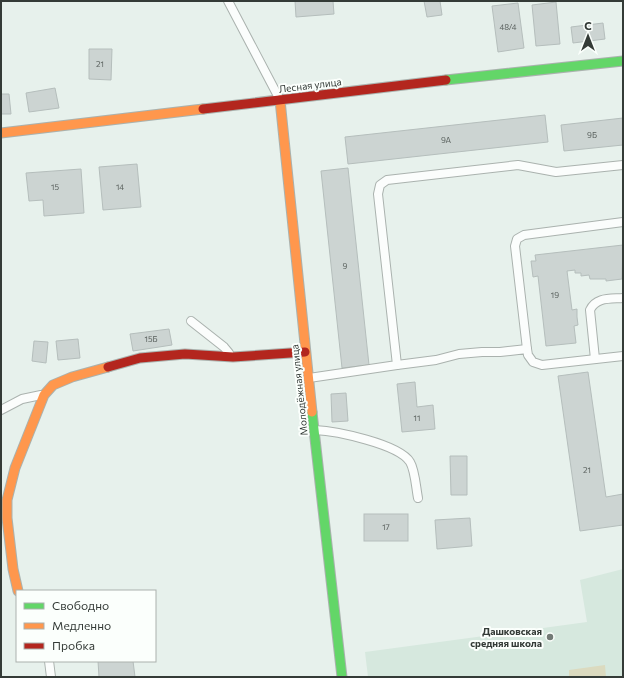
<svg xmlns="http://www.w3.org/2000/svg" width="624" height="678" font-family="Commissioner,sans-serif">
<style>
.built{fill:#d6e8de}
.green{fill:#dbdabf}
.building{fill:#ccd4d2;stroke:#b5bebc}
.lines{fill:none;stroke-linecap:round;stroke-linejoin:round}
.lane-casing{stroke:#aab2ae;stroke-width:10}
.fast-casing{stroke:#aab2ae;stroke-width:11}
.slow-casing{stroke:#aab2ae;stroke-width:11}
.jam-casing{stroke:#aab2ae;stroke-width:11}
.lane{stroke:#fbfdfc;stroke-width:8}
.fast{stroke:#63d668;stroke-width:9}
.slow{stroke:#ff974d;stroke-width:9}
.jam{stroke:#b3261e;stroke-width:9}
.poi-dot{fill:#737b76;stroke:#fbfffc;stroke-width:1.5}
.labels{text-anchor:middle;stroke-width:4;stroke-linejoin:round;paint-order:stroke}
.number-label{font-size:8px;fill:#5a615e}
.street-label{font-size:10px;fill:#343b37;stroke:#fbfffc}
.poi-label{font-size:10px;font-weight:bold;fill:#343b37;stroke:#fbfffc;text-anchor:end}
</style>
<rect width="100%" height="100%" fill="#e7f1ec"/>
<polygon class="built" points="623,569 623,677 368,677 365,652 587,622 580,580"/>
<polygon class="green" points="605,665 606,677 569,677 569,670"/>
<g class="building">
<polygon points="295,1 333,1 334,14 296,17"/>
<polygon points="424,1 440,1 442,15 427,17"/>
<polygon points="556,2 560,44 536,46 532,5"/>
<polygon points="518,3 524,48 498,52 492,6"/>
<polygon points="603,23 605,39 573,43 571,27"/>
<polygon points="89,49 112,49 111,80 89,79"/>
<polygon points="55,88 59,108 29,112 26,93"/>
<polygon points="1,94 9,94 11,114 1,114"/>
<polygon points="545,115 548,142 348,164 345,137"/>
<polygon points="623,118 623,145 564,151 561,125"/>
<polygon points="137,164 141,207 103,210 99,167"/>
<polygon points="348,168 369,365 342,368 321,171"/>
<polygon points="81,169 84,213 44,216 43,200 29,201 26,173"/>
<polygon points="623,245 622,279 606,281 606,279 590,279 589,275 581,276 581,273 575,273 575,270 567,271 572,310 577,309 577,317 578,325 574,326 576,343 546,346 538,276 533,277 531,261 536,261 535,255"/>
<polygon points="169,329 172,345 133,351 130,334"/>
<polygon points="78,339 80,358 58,360 56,341"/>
<polygon points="34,341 48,342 46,363 32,361"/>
<polygon points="588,372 606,497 623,494 623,525 580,531 558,376"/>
<polygon points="415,382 417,407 433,405 435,429 402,432 397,384"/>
<polygon points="346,393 348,421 332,422 331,394"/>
<polygon points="450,456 467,456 467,495 451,495"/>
<rect x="364" y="514" width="44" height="27"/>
<polygon points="470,518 472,546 437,549 435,520"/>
<polygon points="98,661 133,661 135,677 99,677"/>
</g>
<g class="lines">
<g class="lane-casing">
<g id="lane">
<polyline points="228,1 279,98"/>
<polyline points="191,321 224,347 229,353"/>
<polyline points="527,349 515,246 517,239 524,235 623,222"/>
<path d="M595 359 590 310C596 297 610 299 623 298"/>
<polyline points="397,365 436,360 459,354 482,352 500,352 527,349 528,355 533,362 542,365 623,356"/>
<polyline points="309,378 397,365 378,194 380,185 387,180 518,165 556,172 623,165"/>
<polyline points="1,410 22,399 41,395"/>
<path d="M315 430C336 431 399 444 410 462 415 470 416 488 418 498"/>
<polyline points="49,661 51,677"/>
</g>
</g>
<g class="fast-casing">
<g id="fast">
<polyline points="446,80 623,61"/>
<polyline points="312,412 342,677"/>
</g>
</g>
<g class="slow-casing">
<g id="slow">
<polyline points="280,100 312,412"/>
<polyline points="1,133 203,109"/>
<polyline points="18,591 13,569 7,518 7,500 15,468 44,395 53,385 72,377 108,367"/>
</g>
</g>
<g class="jam-casing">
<g id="jam">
<polyline points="203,109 446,80"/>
<polyline points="108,367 140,358 185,354 233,357 305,352"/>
</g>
</g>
<use href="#lane" class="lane"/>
<use href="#fast" class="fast"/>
<use href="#slow" class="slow"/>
<use href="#jam" class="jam"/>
</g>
<circle class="poi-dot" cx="550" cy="637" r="4"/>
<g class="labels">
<g class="number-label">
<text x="508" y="30">48/4</text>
<text x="100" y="67">21</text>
<text x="592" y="138">9Б</text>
<text x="446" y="143">9А</text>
<text x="55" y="190">15</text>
<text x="120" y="190">14</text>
<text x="345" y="269">9</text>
<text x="555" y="298">19</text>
<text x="151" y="342">15Б</text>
<text x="417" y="421">11</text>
<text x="587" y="473">21</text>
<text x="386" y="530">17</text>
</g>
<g class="street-label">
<text transform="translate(310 85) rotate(-7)" y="4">Лесная улица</text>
<text transform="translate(299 390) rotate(-96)" y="4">Молодёжная улица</text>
</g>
<g class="poi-label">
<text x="542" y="635">Дашковская<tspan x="542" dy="12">средняя школа</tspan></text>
</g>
</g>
<rect width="624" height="678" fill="none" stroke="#343b37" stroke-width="4"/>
<rect x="16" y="590" width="140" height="72" fill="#fbfffc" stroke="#abb1ad"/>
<rect x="24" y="603" width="20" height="6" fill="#63d668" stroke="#abb1ad"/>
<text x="52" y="610" font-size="12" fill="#343b37">Свободно</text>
<rect x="24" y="623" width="20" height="6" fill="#ff974d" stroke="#abb1ad"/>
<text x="52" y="630" font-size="12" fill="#343b37">Медленно</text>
<rect x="24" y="643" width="20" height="6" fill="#b3261e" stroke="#abb1ad"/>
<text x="52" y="650" font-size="12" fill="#343b37">Пробка</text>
<g transform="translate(588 36)" stroke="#fbfffc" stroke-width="3" paint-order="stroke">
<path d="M0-3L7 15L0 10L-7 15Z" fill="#343b37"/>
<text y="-6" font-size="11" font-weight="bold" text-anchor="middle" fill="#343b37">С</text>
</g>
</svg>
